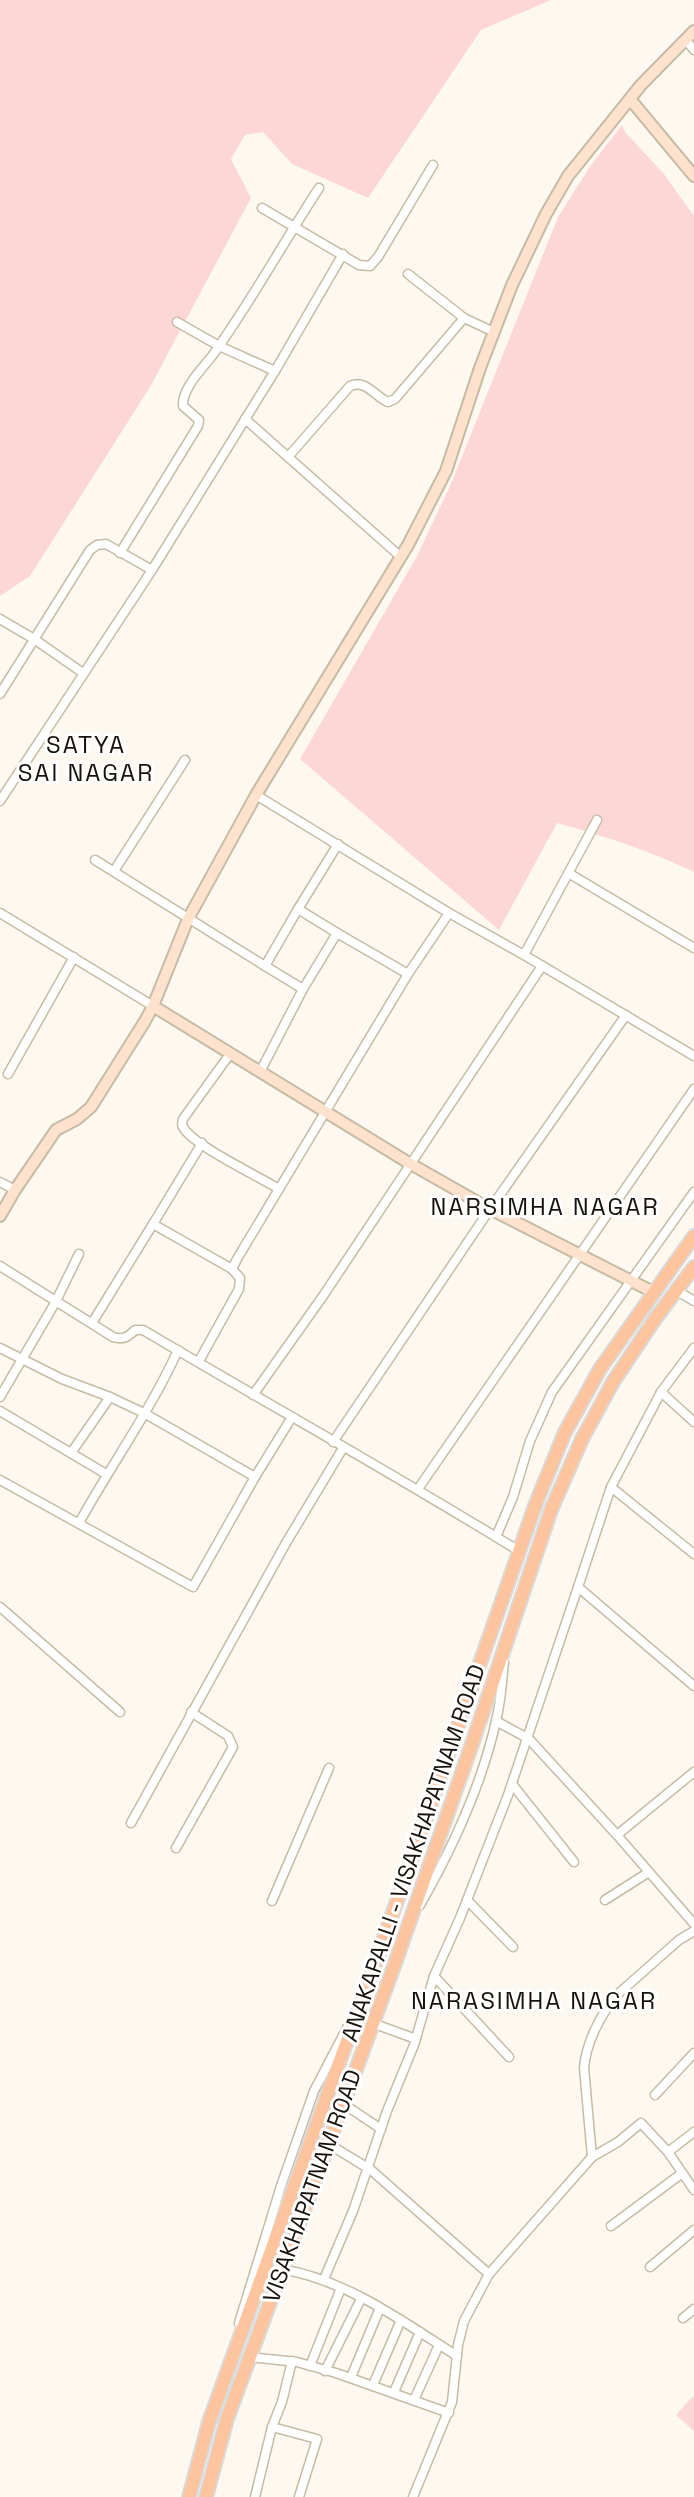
<svg xmlns="http://www.w3.org/2000/svg" width="694" height="2497" font-family="'Space Grotesk',sans-serif">
<style>
.green{fill:#fdd7d6}
.lines{fill:none;stroke-linecap:round;stroke-linejoin:round}
.street-casing{stroke:#c6bba5;stroke-width:11}
.secondary-casing{stroke:#c6bba5;stroke-width:14}
.primary-casing{stroke:#dad9d8;stroke-width:16}
.street{stroke:#fff;stroke-width:8}
.secondary{stroke:#ffe2ce;stroke-width:10}
.primary{stroke:#fec49e;stroke-width:12}
.labels{text-anchor:middle;stroke-width:6;stroke-linejoin:round;paint-order:stroke}
.street-label{font-size:23px;fill:#17130c;stroke:#fff}
.neighbourhood-label{font-size:24px;letter-spacing:2px;fill:#17130c;stroke:#fff}
</style>
<rect width="100%" height="100%" fill="#fef9f0"/>
<g class="green">
<polygon points="0,0 551,0 481,30 368,198 292,164 263,132 245,135 231,159 251,198 150,387 30,576 0,596"/>
<path d="M622 125 625 132 664 174 694 216V872C650 851 605 836 557 823L499 930 300 759 417 556 451 484 558 217 591 165Z"/>
<polygon points="693,2396 694,2397 694,2431 676,2415"/>
</g>
<g class="lines">
<g class="street-casing">
<g id="street">
<polyline points="685,39 694,50"/>
<polyline points="262,208 359,265 370,266 378,257 433,165"/>
<polyline points="408,274 464,318 494,332"/>
<polyline points="177,322 219,346 275,371"/>
<polyline points="245,419 401,557"/>
<path d="M288 457 350 386C366 379 374 396 388 402L395 399 464 318"/>
<path d="M120 553 198 426 199 420 183 406C182 388 202 369 212 356 251 302 283 243 319 188"/>
<polyline points="0,619 34,639 83,673"/>
<polyline points="0,694 90,550 97,545 106,544 152,570"/>
<polyline points="256,795 449,913 524,955 694,1056"/>
<polyline points="0,801 152,570 275,371 343,254"/>
<polyline points="95,860 265,966"/>
<polyline points="114,871 185,760"/>
<polyline points="570,874 694,948"/>
<polyline points="298,909 265,966 303,989"/>
<polyline points="0,913 153,1006"/>
<polyline points="337,933 298,909 338,844"/>
<polyline points="524,955 597,820"/>
<path d="M230 1054 183 1119C182 1124 181 1125 185 1130 199 1148 256 1175 279 1189"/>
<polyline points="260,1072 303,989 337,933 408,974"/>
<polyline points="8,1074 74,957"/>
<polyline points="202,1143 153,1224 232,1269"/>
<polyline points="0,1182 15,1190"/>
<path d="M0 1266 113 1337C123 1340 128 1337 135 1330H143C268 1404 396 1475 519 1551"/>
<polyline points="676,1290 694,1301"/>
<polyline points="92,1323 153,1224"/>
<polyline points="0,1348 62,1379 110,1397 144,1413 255,1477"/>
<polyline points="694,1348 661,1392 694,1422"/>
<polyline points="199,1361 239,1289 240,1278 232,1269 237,1259 408,974 449,913"/>
<polyline points="661,1392 611,1487 694,1554"/>
<polyline points="253,1395 323,1296 542,966"/>
<polyline points="0,1397 55,1303 79,1254"/>
<polyline points="0,1411 106,1474"/>
<polyline points="333,1442 490,1209 626,1015"/>
<polyline points="71,1453 110,1397"/>
<polyline points="0,1480 193,1587 255,1477 292,1417"/>
<polyline points="611,1487 578,1587 694,1686"/>
<polyline points="418,1489 694,1089"/>
<path d="M79 1523C111 1465 151 1410 178 1350"/>
<polyline points="496,1537 513,1497 530,1441 552,1392 694,1192"/>
<polyline points="0,1607 120,1712"/>
<polyline points="496,1721 529,1739 617,1835"/>
<polyline points="694,1772 617,1835 694,1924"/>
<polyline points="512,1784 574,1862"/>
<polyline points="131,1823 286,1543 343,1448"/>
<polyline points="176,1848 233,1747 228,1736 191,1712"/>
<polyline points="467,1900 513,1947"/>
<polyline points="605,1900 649,1872"/>
<polyline points="272,1901 329,1768"/>
<path d="M420 1905C452 1849 482 1784 496 1721 501 1701 502 1681 504 1662"/>
<polyline points="434,1976 509,2057"/>
<polyline points="372,2023 416,2039"/>
<polyline points="655,2095 694,2053"/>
<polyline points="342,2103 381,2129"/>
<polyline points="327,2143 371,2170 489,2274"/>
<polyline points="668,2152 694,2132"/>
<path d="M592 2157 584 2068C586 2043 601 2013 618 1994L679 1940 694 1931"/>
<polyline points="611,2226 681,2174"/>
<polyline points="650,2267 694,2230"/>
<path d="M281 2269C347 2280 402 2321 457 2356"/>
<polyline points="324,2279 353,2211 387,2111 414,2045 434,1976 460,1918 508,1795 578,1587"/>
<polyline points="683,2318 694,2309"/>
<polyline points="239,2323 281,2186 314,2091 349,2024"/>
<polyline points="250,2357 297,2362 336,2373 449,2413"/>
<polyline points="310,2366 341,2288"/>
<polyline points="325,2371 361,2299"/>
<polyline points="351,2377 380,2308"/>
<polyline points="373,2385 401,2320"/>
<polyline points="394,2392 420,2332"/>
<polyline points="414,2400 439,2345"/>
<polyline points="272,2427 317,2439 299,2497"/>
<polyline points="255,2497 272,2427 282,2402 292,2361"/>
<polyline points="413,2497 452,2402 458,2345 464,2321 489,2274 592,2157 618,2142 641,2123 668,2152 694,2190"/>
</g>
</g>
<g class="secondary-casing">
<g id="secondary">
<polyline points="630,99 694,176"/>
<polyline points="153,1006 409,1163 490,1209 653,1292"/>
<polyline points="0,1216 15,1190 56,1130 77,1119 91,1107 145,1021 153,1006 188,919 256,795 408,545 446,471 480,368 512,285 546,214 568,176 641,85 694,31"/>
</g>
</g>
<g class="primary-casing">
<g id="primary">
<polyline points="189,2497 209,2422 377,1958 536,1503 565,1432 600,1369 694,1236"/>
<polyline points="206,2497 227,2419 393,1969 472,1744 551,1510 582,1439 613,1382 655,1319 694,1267"/>
</g>
</g>
<use href="#street" class="street"/>
<use href="#secondary" class="secondary"/>
<use href="#primary" class="primary"/>
</g>
<g class="labels">
<g class="street-label">
<text transform="translate(413 1853) rotate(-71)" y="8">ANAKAPALLI - VISAKHAPATNAM ROAD</text>
<text transform="translate(312 2186) rotate(-70)" y="8">VISAKHAPATNAM ROAD</text>
</g>
<g class="neighbourhood-label">
<text x="86" y="753">SATYA<tspan x="86" dy="28">SAI NAGAR</tspan></text>
<text x="545" y="1215">NARSIMHA NAGAR</text>
<text x="534" y="2009">NARASIMHA NAGAR</text>
</g>
</g>
</svg>
